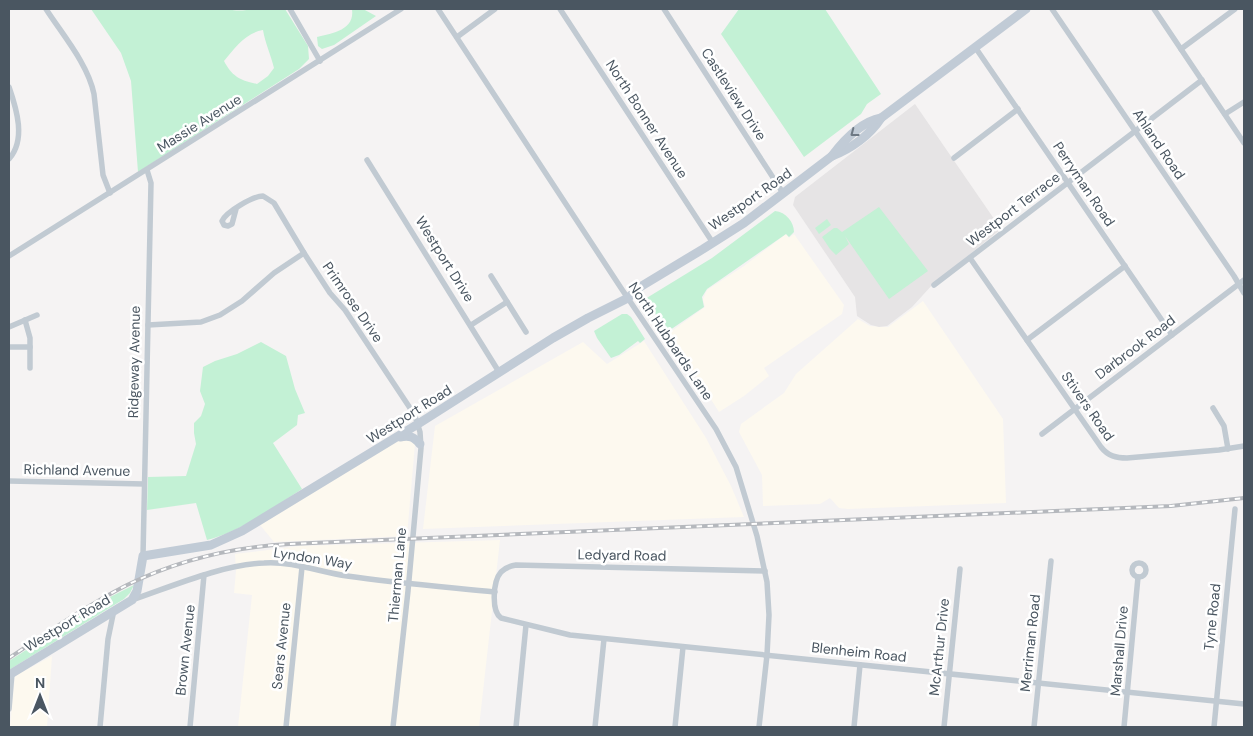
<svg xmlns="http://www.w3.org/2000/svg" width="1253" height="736" font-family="'DM Sans',sans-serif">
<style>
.commercial{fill:#fdf9ef}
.education{fill:#e6e4e5}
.green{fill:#c3f1d5;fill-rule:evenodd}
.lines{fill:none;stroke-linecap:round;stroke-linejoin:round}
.minor{stroke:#c1cad2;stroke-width:5.5}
.secondary{stroke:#c1cbd6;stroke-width:9}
.rail-casing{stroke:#b5b8bd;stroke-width:4}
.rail{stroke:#fff;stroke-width:2;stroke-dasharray:5.5;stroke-linecap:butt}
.oneway{stroke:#6e7984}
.labels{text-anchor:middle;stroke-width:5;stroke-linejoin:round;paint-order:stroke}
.street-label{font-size:14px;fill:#4a5661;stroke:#fff}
</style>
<rect width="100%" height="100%" fill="#f5f3f3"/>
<g class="commercial">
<polygon points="786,234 789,238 794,234 844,305 842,314 764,368 769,376 744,396 719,412 669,333 705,307 703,299 707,290 744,266"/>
<polygon points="923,301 1003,419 1006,503 848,509 839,508 830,498 820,504 763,506 762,475 739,432 741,424 784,393 796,374 858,319 870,326 888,327"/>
<polygon points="644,341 706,438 731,486 744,517 423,529 435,426 583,342 607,364"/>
<polygon points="401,439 411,439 415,444 407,536 274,542 260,525"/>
<polygon points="500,540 479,727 238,727 252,595 234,593 236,571 235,554 299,546"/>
<polygon points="52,656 47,727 10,727 15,676"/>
</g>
<polygon class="education" points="915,104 1001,229 933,284 912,307 887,326 879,327 871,325 857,316 855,297 793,205 795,197"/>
<g class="green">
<path d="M91 9H229C237 12 246 10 254 9 264 7 275 9 285 9L308 46 309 59 299 69 138 172 131 81 121 53ZM263 30C265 43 271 55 274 68L268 76 257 84C239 80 232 76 224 61 235 48 245 33 263 30Z"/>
<path d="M352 9H363L376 16 334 45 322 49 318 46 317 37C333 33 355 30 352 9Z"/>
<polygon points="739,9 825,9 881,94 867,104 861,114 804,157 721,34"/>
<polygon points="879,207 928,271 889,299 845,236 849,244 836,255 830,249 822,237 834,228 837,228 842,232"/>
<path d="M775 211C786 212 794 222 794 232L789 237 786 234 707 289 702 297 704 307 667 332 650 305 643 304 645 299 712 258Z"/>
<polygon points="827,219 831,225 819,234 815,228"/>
<polygon points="622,314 627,314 631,317 645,339 640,343 638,341 619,355 611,358 597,338 594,331"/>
<path d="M261 342 286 356 295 389 305 413 298 415 297 425 273 443 302 489C272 508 242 531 207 540L196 503 147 510 148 477 186 476 196 444 194 433V423L201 416 205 404 200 391 203 367 215 361 237 354Z"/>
<polygon points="134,585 130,593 124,599 9,670 9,661 104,600"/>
</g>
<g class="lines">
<g class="minor">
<path d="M46 9C62 34 88 64 94 94L103 175 110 193"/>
<polyline points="290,9 320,61"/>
<polyline points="438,9 621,288 716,429 736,467 757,536 767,582 769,615 767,655 759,727"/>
<polyline points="560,9 713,243"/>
<polyline points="664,9 783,193"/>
<polyline points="1052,9 1234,276 1244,293"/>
<polyline points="1154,9 1244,143"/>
<polyline points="457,37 495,9"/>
<polyline points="975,47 1172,335"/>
<polyline points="1181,49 1235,9"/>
<path d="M9 87C17 110 26 140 9 159"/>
<polyline points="1225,114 1244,102"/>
<polyline points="954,158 1018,109"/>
<polyline points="367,160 499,372"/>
<path d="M236 209 232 224 228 226 224 225 222 221C226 212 253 196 263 196L274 203 304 253 330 293 345 310 410 408 416 419 420 432 421 448 408 591 393 727"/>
<polyline points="9,256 401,9"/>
<path d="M970 258 1101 447C1108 456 1116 458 1127 458L1219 450 1244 446"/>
<polyline points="491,276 526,332"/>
<polyline points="934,285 1202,80"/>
<polyline points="25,320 30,338 30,368"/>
<polyline points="148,325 201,322 220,315 242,301 274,273 304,253"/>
<polyline points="471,325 507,302"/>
<polyline points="9,327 37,315"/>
<polyline points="1027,340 1125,266"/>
<polyline points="9,347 30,347"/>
<polyline points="1213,408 1224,426 1228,449"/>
<polyline points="1042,434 1244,280"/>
<polyline points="9,481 144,484"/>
<polyline points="143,556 151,183 147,170"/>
<circle cx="1139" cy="570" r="7"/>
<path d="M765 571 516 565C510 566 505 568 501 572 493 581 491 611 501 618L570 635 1244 704"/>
<path d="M132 600C173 586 221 565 264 563 292 561 320 572 347 576 396 583 446 587 495 592"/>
<polyline points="9,709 12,673"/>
<polyline points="100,727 108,639 114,610"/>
<polyline points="190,727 204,575"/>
<polyline points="286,727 302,567"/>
<polyline points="516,727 526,625"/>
<polyline points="595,727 604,639"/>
<polyline points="675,727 683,647"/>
<polyline points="854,727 860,665"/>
<polyline points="944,727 960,569"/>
<polyline points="1034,727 1051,561"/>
<polyline points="1124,727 1138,577"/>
<polyline points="1214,727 1235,509"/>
</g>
<g class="secondary">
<path d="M832 156C851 149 870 135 881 118L1026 9"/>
<path d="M400 437C410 435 414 437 420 444"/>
<path d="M9 675 132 600 137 591 143 556 211 545 242 531 418 424 553 338 588 318 628 298 640 287 703 249 744 223 832 156C844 140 861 122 881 118"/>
</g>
<g class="rail-casing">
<path id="rail" d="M9 658C47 633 86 606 127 585 178 560 233 547 289 544L1171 506 1244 498"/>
</g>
<use href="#rail" class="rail"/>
</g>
<defs><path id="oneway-chevron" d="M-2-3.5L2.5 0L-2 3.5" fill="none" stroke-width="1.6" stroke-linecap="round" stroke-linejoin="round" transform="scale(1.25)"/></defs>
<use class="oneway" href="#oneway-chevron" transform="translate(854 133) rotate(143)"/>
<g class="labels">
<g class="street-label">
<text transform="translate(734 94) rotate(57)" y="5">Castleview Drive</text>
<text transform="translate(647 119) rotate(57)" y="5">North Bonner Avenue</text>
<text transform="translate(199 123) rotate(-32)" y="5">Massie Avenue</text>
<text transform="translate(1159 144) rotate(56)" y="5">Ahland Road</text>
<text transform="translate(1084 184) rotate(56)" y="5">Perryman Road</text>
<text transform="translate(750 199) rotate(-35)" y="5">Westport Road</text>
<text transform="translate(1013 209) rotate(-37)" y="5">Westport Terrace</text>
<text transform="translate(445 259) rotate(58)" y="5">Westport Drive</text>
<text transform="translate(353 302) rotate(55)" y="5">Primrose Drive</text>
<text transform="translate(671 341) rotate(56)" y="5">North Hubbards Lane</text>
<text transform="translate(1135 347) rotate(-37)" y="5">Darbrook Road</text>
<text transform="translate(134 362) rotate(-89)" y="5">Ridgeway Avenue</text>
<text transform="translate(1088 406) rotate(55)" y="5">Stivers Road</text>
<text transform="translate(409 414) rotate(-32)" y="5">Westport Road</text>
<text transform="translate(77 470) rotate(1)" y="5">Richland Avenue</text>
<text transform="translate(622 555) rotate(1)" y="5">Ledyard Road</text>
<text transform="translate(313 558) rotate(9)" y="5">Lyndon Way</text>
<text transform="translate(397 575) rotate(-85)" y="5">Thierman Lane</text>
<text transform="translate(1212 617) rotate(-84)" y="5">Tyne Road</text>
<text transform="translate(67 623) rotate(-31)" y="5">Westport Road</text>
<text transform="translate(1030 643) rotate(-84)" y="5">Merriman Road</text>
<text transform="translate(281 646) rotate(-84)" y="5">Sears Avenue</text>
<text transform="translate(939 647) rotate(-84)" y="5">McArthur Drive</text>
<text transform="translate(185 650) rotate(-84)" y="5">Brown Avenue</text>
<text transform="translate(1119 651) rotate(-85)" y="5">Marshall Drive</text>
<text transform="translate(859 652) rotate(6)" y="5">Blenheim Road</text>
</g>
</g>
<rect width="1253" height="736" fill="none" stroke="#4a5661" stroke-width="20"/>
<g transform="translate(40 696)" stroke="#ffffff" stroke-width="4" paint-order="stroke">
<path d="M0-4L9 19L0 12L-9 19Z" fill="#4a5661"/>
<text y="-8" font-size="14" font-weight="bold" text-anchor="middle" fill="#4a5661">N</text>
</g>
</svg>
